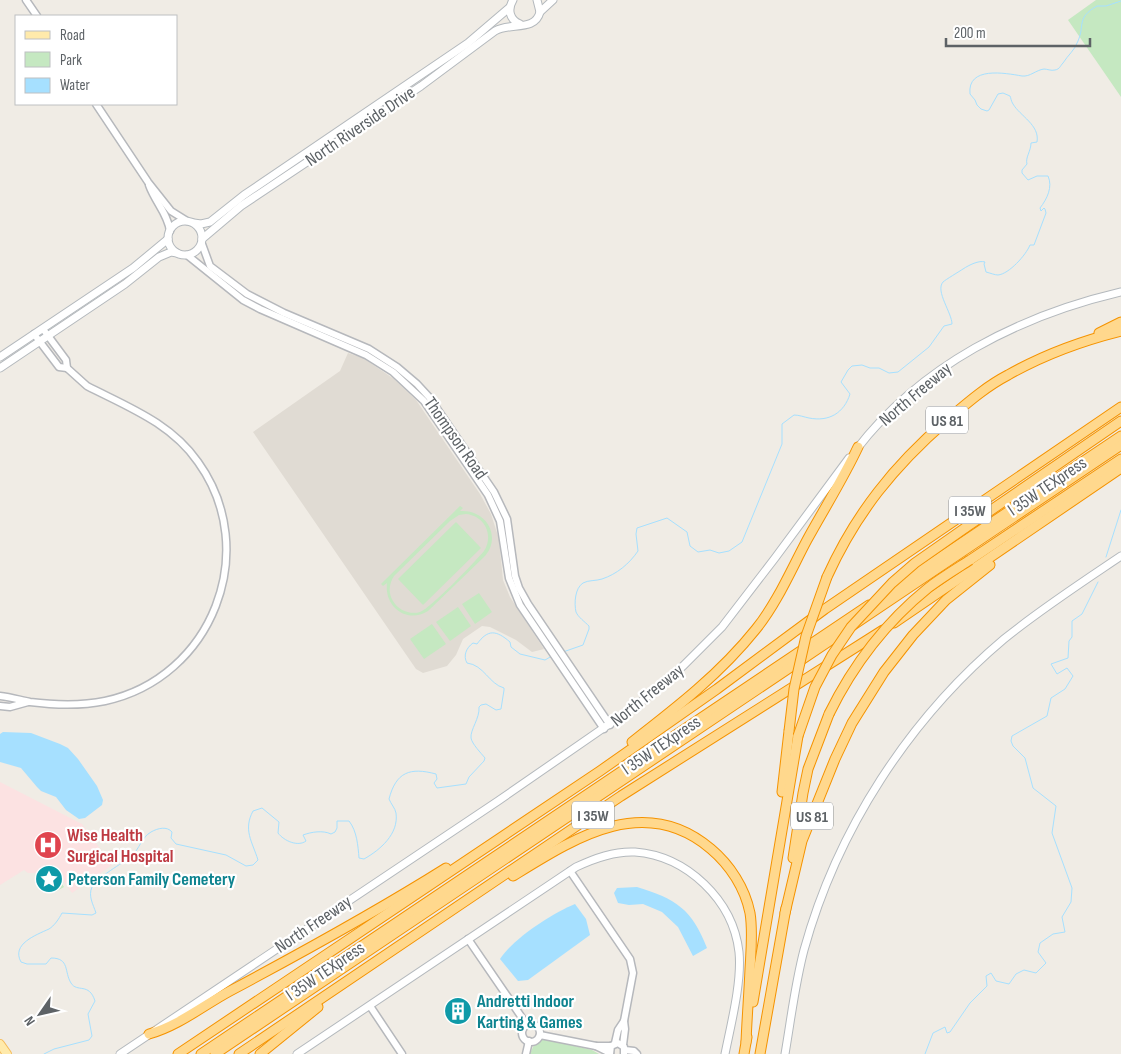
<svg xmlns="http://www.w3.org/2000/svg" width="1121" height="1054" font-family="'Sofia Sans Condensed',sans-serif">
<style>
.education{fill:#e0dbd3}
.medical{fill:#fce2e2}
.green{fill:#c5e8c1;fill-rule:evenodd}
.water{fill:#a6e0ff}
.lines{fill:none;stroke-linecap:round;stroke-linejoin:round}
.stream{stroke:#a6e0ff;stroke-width:1}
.tertiary-casing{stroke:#b6b8bc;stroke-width:9}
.secondary-casing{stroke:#b4b9bd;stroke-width:9}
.primary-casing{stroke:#f5bb59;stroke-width:10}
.motorway-casing{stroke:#f59300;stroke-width:11}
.tertiary{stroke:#fff;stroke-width:6}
.secondary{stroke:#fff;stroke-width:7}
.primary{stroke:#ffeaab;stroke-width:8}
.motorway{stroke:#ffd88d;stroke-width:9}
.motorway-bridge-casing{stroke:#f59300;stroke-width:11;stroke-linecap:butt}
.motorway-bridge{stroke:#ffd88d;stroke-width:9}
.labels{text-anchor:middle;stroke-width:4.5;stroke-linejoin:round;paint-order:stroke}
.shield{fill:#fff;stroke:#8e9194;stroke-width:1}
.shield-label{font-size:16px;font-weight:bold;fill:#5d6266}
.street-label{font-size:18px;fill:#5d6266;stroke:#fff}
.health-label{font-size:18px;font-weight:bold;fill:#be3a42;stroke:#fff;text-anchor:start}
.culture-label{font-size:18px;font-weight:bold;fill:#0d838f;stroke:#fff;text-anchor:start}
</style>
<rect width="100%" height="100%" fill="#f0ece5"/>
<polygon class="education" points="348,353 363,358 394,379 416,400 480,494 491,514 499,539 503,580 510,597 544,649 532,652 516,640 490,627 482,626 463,639 456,655 447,666 423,673 416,669 253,432 340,371"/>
<polygon class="medical" points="0,782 82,824 112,865 72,893 60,876 48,883 38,873 28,873 24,870 0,885"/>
<g class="green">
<polygon points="1096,0 1121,0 1121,97 1068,20"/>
<path d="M460 506 463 508 460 511C486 509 502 536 485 556L428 611C407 624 384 607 387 583L383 586 381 584ZM466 514C485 516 494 535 484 551 475 562 431 608 420 612 410 615 398 610 393 601 388 593 389 584 394 576L450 521 459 515Z"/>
<polygon points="456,522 481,548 423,605 398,579"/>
<polygon points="479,593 492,612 475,624 462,604"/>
<polygon points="458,607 471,626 450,641 436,622"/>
<polygon points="432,624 446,644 424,659 410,639"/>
<polygon points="58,878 64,887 55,892 49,884"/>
<path d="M544 1039 592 1050 599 1054H530C533 1046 535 1042 544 1039Z"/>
</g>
<g class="water">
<polygon points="3,732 31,733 60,744 68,748 78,759 97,786 103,800 102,805 85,818 79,819 66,810 56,797 41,791 37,787 21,768 0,762 0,734"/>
<path d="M637 887C676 899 692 909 707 948L693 956 678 927 662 912 643 904 629 905 618 903 614 893 617 888Z"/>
<path d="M575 904 586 919 590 935 528 980 518 981 500 959C514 938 551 914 575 904Z"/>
</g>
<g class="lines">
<g class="stream">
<polyline points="1106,557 1121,510"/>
<path d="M563 652 583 645 589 629V626C585 622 578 617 576 612 574 603 575 588 583 583 588 580 596 581 602 579 617 574 629 564 638 551L636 534 637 528 667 518 687 532 690 546 698 552 710 550 719 553 729 551 742 542 782 444V424L794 415C799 415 804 417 809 418 829 422 844 413 850 394L841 382 848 370 852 366 862 365 870 368H879L889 373 898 372 929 347 944 326 952 324C952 313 935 291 943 282 945 280 960 271 963 269 969 265 979 260 985 262L984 264 986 272C990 273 995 275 998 275 1009 274 1026 255 1030 245H1034L1046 213 1045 209 1044 208 1041 211 1040 208C1047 199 1053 187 1048 176H1037L1028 180 1022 173V170L1027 164C1025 158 1031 151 1031 143L1037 142C1040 125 1020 116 1013 104 1011 101 1011 98 1010 96L1003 93 998 94 989 110 987 111 981 109 977 105 975 100 970 94C967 66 1005 73 1022 76 1030 77 1036 70 1044 69 1047 69 1051 71 1055 70 1060 69 1060 66 1063 63 1068 55 1075 50 1078 41 1085 25 1076 18 1097 6H1106L1121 1"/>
<path d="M44 1054 54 1049 89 1040 92 1036 88 1014 95 1001C89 982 77 993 71 983 64 972 70 958 51 958L46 964H27L21 962C11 944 36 935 49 929 54 926 59 919 62 913L92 915 96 913C93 904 88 896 92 887 96 878 123 863 132 856 139 849 142 837 151 832 158 828 167 826 172 832L171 838 176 844 226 855 246 866 253 865 258 860C252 841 243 830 253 811L262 808 279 822 278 833C284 841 298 847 306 841L303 835C311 832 323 830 331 834L335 832 337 828V821H349C357 831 358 846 359 858L364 859C380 850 399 834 396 813 395 808 391 804 389 799 396 772 410 767 436 774L437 779 434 783 437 788 466 784 469 777 484 761 485 758C481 753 472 744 471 738 470 730 480 718 479 707L481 705 486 704 496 710 501 709 504 690V688C489 684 484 665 467 663 463 656 466 648 473 643L477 644C488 629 496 630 510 642L511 647 520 654 545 660 552 656"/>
<polyline points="925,1054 933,1033 945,1027 947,1033 950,1032 970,1003 987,986 986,976 991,973 996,981 1009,984 1016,974 1024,970 1036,973 1046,963 1038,952 1040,943 1053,934 1065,932 1062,917 1071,902 1072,888 1052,833 1056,806 1033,788 1025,758 1013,746 1011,741 1012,736 1047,716 1051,698 1065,689 1073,676 1067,668 1057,674 1051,664 1068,658 1069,641 1072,637 1072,621 1082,614 1098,582"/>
</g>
<g class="tertiary-casing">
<g id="tertiary">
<polyline points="26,0 37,16"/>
<polyline points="96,104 148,182 171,211 187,221"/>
<path d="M149 185C155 202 168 214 170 231"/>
<polyline points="202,244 210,266 247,294 284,313 369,349 397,367 417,384 429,397 494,492 507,519 515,576 519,588 528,604 610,725"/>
<polyline points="187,255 243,300 260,309 366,355 393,372 424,401 488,495 500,521 509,578 520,605 604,729"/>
<polyline points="34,334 59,367 67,368"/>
<path d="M0 696C10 697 20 700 30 702 54 705 81 706 105 701 212 678 262 551 198 462 171 423 128 407 87 386L67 368 66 360 43 329"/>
<polyline points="0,706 10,707 28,702"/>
<polyline points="570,871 630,959 633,973 624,1021 625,1029 623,1045"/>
<polyline points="468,939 527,1025"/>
<polyline points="370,1006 402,1054"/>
<circle cx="531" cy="1033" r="9"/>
<polyline points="540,1035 596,1046"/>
<polyline points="615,1043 618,1030 624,1021"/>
<polyline points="625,1050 634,1051 637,1054"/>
<polyline points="610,1053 596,1046 611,1046"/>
<polyline points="526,1054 529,1041"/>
<polyline points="610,1054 611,1046 618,1043 624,1047 624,1054"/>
</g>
</g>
<g class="secondary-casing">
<g id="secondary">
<path d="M513 0C507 10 510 20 520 24"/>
<polyline points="540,12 553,0"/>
<circle cx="185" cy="238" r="17"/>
<polyline points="194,223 201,224 210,222 244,195 468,43 509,8"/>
<path d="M202 239 241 206 421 86 495 31C510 22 535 32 540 12L537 0"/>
<polyline points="0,357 133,268 168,239"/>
<polyline points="0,368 125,284 159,257 171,252 177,253"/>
<path d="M856 450C921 365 1019 316 1121 292"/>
<polyline points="120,1054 498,801 641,702 683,666 722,627 775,558 849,458"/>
<path d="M297 1054 576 867C595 858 614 851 635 852 687 856 733 900 739 952 742 982 731 1024 725 1054"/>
<path d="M785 1054C791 1019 795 984 804 950 837 830 909 719 1004 639 1041 609 1081 583 1121 556"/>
</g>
</g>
<g class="primary-casing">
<polyline id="primary" points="0,1044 7,1054"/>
</g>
<g class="motorway-casing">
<g id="motorway">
<polyline points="1099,333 1121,322"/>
<polyline points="965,528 1121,421"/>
<polyline points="970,560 1121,459"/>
<path d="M827 577C856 513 894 466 947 420 966 404 985 387 1008 375 1043 355 1081 341 1121 331"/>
<polyline points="884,595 1121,436"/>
<polyline points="894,623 1121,468"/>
<path d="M632 742C676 708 721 673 756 629 777 603 791 570 807 540 824 509 843 479 858 447"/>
<polyline points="782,792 789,731"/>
<polyline points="793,858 803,793 808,769 829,714"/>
<path d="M513 876C573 839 644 792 711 849 730 865 745 888 750 913 753 931 751 950 750 969 749 993 747 1017 746 1042"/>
<polyline points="785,913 802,841 835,759 852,723 884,672 913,635 946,600 990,565"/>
<polyline points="753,1002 798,736"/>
<path d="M149 1034C178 1026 204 1005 230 991 303 952 376 912 446 868"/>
<polyline points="178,1054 600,771 717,689 825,609 1121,407"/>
<polyline points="201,1054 869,605"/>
<polyline points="215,1054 1121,445"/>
<polyline points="239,1054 621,796 883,630"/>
<polyline points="260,1054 318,1007"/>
<polyline points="744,1054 747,1037"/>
<polyline points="760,1054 786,908"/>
</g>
</g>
<use href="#tertiary" class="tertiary"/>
<use href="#secondary" class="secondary"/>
<use href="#primary" class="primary"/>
<use href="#motorway" class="motorway"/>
<g class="motorway-bridge-casing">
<g id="motorway-bridge">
<path d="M829 714C853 665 886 622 928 588 941 578 956 569 970 560"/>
<polyline points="789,731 794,689 806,636 827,577"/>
<polyline points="798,736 815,687 832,655 851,627 892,583 915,563 965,528"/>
</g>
</g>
<use href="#motorway-bridge" class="motorway-bridge"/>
</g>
<defs>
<g id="hospital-disc" transform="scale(1.4375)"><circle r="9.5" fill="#e0444e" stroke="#fff"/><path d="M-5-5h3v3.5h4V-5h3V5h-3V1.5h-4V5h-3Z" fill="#fff"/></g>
<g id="sight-disc" transform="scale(1.4375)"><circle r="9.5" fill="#0f9aa8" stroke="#fff"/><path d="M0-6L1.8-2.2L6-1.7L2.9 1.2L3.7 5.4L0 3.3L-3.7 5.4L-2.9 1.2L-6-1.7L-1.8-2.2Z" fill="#fff"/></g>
<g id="building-disc" transform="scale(1.4375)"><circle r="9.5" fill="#0f9aa8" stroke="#fff"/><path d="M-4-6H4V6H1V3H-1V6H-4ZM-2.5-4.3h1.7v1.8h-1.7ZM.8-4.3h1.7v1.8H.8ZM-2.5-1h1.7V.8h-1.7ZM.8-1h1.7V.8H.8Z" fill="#fff"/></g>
</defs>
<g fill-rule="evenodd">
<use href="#hospital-disc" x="48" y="845"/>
<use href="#sight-disc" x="49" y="879"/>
<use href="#building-disc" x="458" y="1011"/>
</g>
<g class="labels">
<g class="shield">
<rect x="926" y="406.5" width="42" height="27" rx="4"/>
<rect x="949" y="496.5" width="42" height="27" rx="4"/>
<rect x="572" y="801.5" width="42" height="27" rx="4"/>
<rect x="791" y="802.5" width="42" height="27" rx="4"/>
</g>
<g class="shield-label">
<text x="947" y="426">US 81</text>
<text x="970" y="516">I 35W</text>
<text x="593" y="821">I 35W</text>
<text x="812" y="822">US 81</text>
</g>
<g class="street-label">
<text transform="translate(360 126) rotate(-34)" y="6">North Riverside Drive</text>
<text transform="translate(915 394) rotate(-40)" y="6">North Freeway</text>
<text transform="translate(456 438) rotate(55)" y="6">Thompson Road</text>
<text transform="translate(1047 486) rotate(-34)" y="6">I 35W TEXpress</text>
<text transform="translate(647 695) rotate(-39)" y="6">North Freeway</text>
<text transform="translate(661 745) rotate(-34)" y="6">I 35W TEXpress</text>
<text transform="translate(313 924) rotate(-34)" y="6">North Freeway</text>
<text transform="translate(325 971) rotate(-34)" y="6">I 35W TEXpress</text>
</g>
<g class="health-label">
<text x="67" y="841">Wise Health<tspan x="67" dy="21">Surgical Hospital</tspan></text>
</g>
<g class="culture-label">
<text x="68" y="885">Peterson Family Cemetery</text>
<text x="477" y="1007">Andretti Indoor<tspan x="477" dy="21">Karting &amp; Games</tspan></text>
</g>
</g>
<rect x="15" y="15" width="162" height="90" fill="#ffffff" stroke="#bec0c2"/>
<rect x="25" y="31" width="25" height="8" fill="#ffeaab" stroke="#bec0c2"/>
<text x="60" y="40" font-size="15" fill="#5d6266">Road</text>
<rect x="25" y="52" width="25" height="15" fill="#c5e8c1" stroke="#bec0c2"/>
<text x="60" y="65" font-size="15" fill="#5d6266">Park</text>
<rect x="25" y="78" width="25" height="15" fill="#a6e0ff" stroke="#bec0c2"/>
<text x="60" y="90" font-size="15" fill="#5d6266">Water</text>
<g transform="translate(40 1014) rotate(236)" stroke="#ffffff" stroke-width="4" paint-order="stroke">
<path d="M0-4L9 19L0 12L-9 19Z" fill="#5d6266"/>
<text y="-8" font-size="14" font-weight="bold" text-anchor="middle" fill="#5d6266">N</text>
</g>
<path d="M946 38v8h144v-8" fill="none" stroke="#5d6266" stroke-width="2.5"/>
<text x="954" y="38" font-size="15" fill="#5d6266" stroke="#ffffff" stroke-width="4" paint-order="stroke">200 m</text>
</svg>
